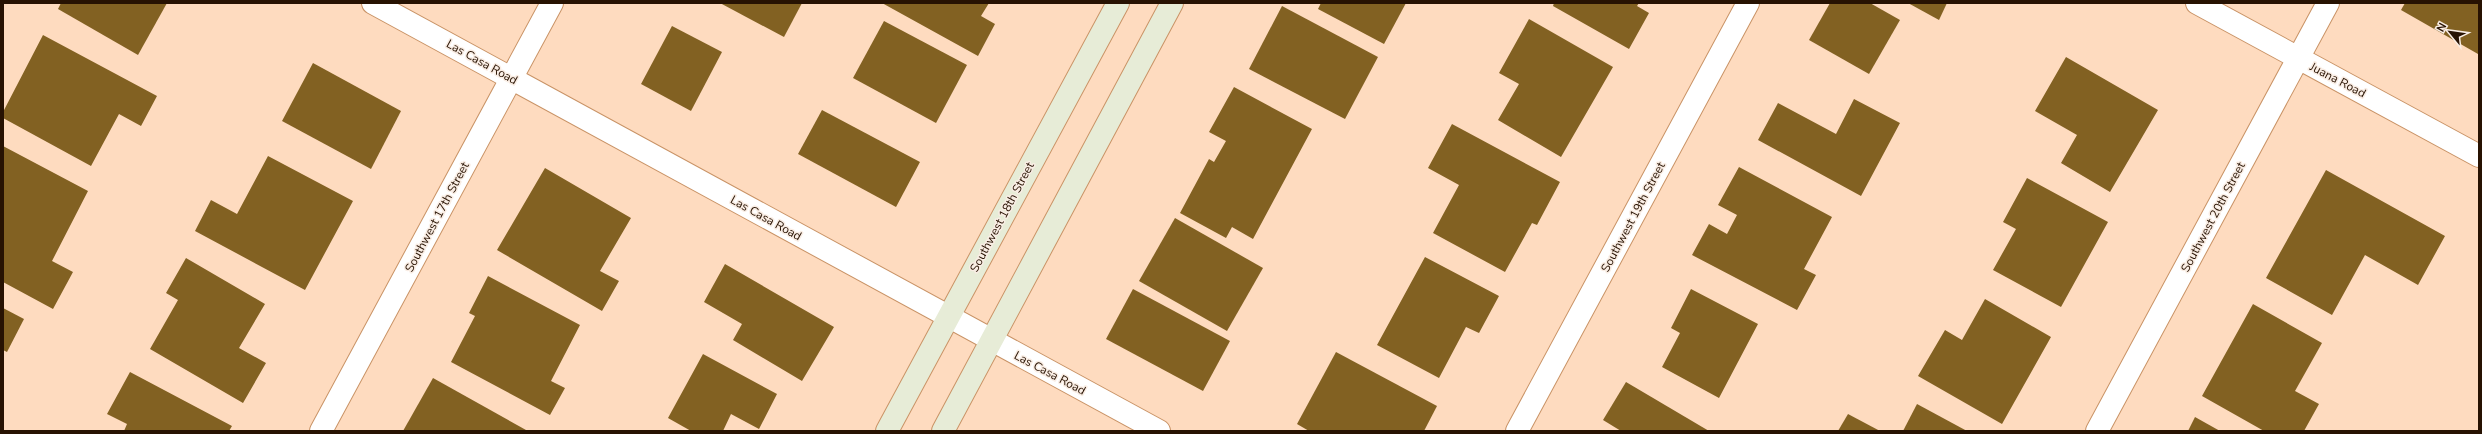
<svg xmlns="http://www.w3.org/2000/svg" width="2482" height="434" font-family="'Nunito Sans',sans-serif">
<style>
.building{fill:#826122}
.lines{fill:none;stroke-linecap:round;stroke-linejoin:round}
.minor-casing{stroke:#c99366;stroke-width:24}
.secondary-casing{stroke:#c99366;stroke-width:24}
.minor{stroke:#fff;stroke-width:22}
.secondary{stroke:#e7ecd7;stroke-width:22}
.labels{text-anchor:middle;stroke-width:3;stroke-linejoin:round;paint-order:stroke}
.street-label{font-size:12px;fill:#271202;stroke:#f9ede4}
</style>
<rect width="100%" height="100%" fill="#fedbbf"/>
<g class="building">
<polygon points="61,3 167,3 138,55 58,9"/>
<polygon points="720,3 802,3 784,37"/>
<polygon points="882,3 989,3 981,16 995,24 978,56"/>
<polygon points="1321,3 1406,3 1384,44 1318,9"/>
<polygon points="1554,3 1639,3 1637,6 1649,13 1629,49 1553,6"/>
<polygon points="1830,3 1870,3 1900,20 1869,74 1809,40"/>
<polygon points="1908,3 1947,3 1939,20"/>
<polygon points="2405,3 2479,3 2478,54 2401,10"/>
<polygon points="1282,6 1378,57 1345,119 1249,69"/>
<polygon points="1529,19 1613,67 1561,157 1498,120 1519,84 1499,73"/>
<polygon points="884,21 967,65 936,123 853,78"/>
<polygon points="672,26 722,52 691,111 641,84"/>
<polygon points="43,35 157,96 141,126 119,114 91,166 3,118 3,112"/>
<polygon points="2066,57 2158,110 2110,192 2061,163 2077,135 2035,111"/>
<polygon points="313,63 401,111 371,169 282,121"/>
<polygon points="1234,87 1312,129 1253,239 1232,227 1226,238 1180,213 1209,159 1214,162 1226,141 1209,132"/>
<polygon points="1854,99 1900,123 1861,196 1758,140 1778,103 1836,134"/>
<polygon points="822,110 920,162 896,207 798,154"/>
<polygon points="1452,124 1560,182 1537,225 1532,223 1505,272 1433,233 1459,185 1428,168"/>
<polygon points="3,146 88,191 52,261 73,272 53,309 3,282"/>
<polygon points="268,156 353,201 305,290 195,231 211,200 237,214"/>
<polygon points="1739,167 1832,217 1804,269 1816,275 1797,310 1692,255 1709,224 1727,234 1737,215 1718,205"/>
<polygon points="545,168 631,218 600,271 619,281 602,311 497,250"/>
<polygon points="2326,170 2445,236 2418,285 2365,255 2332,315 2266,278"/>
<polygon points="2027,178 2108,222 2061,307 1993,270 2016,229 2003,222"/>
<polygon points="1175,218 1263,268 1227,331 1139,281"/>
<polygon points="1425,257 1499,296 1479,333 1466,327 1439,378 1377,345"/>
<polygon points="186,258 265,304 239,348 266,363 243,403 150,349 178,300 166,293"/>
<polygon points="725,264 834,327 802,381 733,340 742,324 704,302"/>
<polygon points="488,276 580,325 551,381 565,388 550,415 451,362 475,316 469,313"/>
<polygon points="1133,289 1230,341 1203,391 1106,339"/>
<polygon points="1691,289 1758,324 1719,398 1662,367 1680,333 1671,328"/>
<polygon points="1985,299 2051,337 2002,424 1918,376 1945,330 1962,340"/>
<polygon points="2253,304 2322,343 2295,391 2319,404 2304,431 2264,431 2202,396"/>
<polygon points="3,308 24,319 7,352 3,350"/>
<polygon points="1336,352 1437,406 1424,431 1309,431 1297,424"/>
<polygon points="703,354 777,394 759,429 731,414 723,431 691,431 668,418"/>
<polygon points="130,372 232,426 229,431 124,431 127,424 107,414"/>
<polygon points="433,378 526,430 525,431 403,431"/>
<polygon points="1626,382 1709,431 1621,431 1603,420"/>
<polygon points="1917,404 1967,431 1903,431"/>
<polygon points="1848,414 1880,431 1838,431"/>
<polygon points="2195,417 2220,431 2188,431"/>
</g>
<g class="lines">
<g class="minor-casing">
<g id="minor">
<polyline points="373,3 1159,431"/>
<polyline points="2197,3 2479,156"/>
<polyline points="321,431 552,3"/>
<polyline points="1517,431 1748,3"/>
<polyline points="2097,431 2328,3"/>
</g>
</g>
<g class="secondary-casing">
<g id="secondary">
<polyline points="887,431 1118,3"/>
<polyline points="943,431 1172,3"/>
</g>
</g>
<use href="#minor" class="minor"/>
<use href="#secondary" class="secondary"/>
</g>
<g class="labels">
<g class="street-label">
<text transform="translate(482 62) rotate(29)" y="4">Las Casa Road</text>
<text transform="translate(2338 80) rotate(28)" y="4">Juana Road</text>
<text transform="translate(437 217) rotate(-62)" y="4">Southwest 17th Street</text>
<text transform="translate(1002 217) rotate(-62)" y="4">Southwest 18th Street</text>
<text transform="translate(1633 217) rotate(-62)" y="4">Southwest 19th Street</text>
<text transform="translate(2213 217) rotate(-62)" y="4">Southwest 20th Street</text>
<text transform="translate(766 218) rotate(29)" y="4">Las Casa Road</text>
<text transform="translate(1050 373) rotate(28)" y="4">Las Casa Road</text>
</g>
</g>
<rect width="2482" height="434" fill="none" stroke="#271202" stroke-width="8"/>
<g transform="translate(2450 32) rotate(299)" stroke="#f9ede4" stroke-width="3" paint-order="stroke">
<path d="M0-3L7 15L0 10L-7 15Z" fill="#271202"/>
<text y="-6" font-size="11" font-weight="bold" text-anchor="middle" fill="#271202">N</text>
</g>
</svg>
